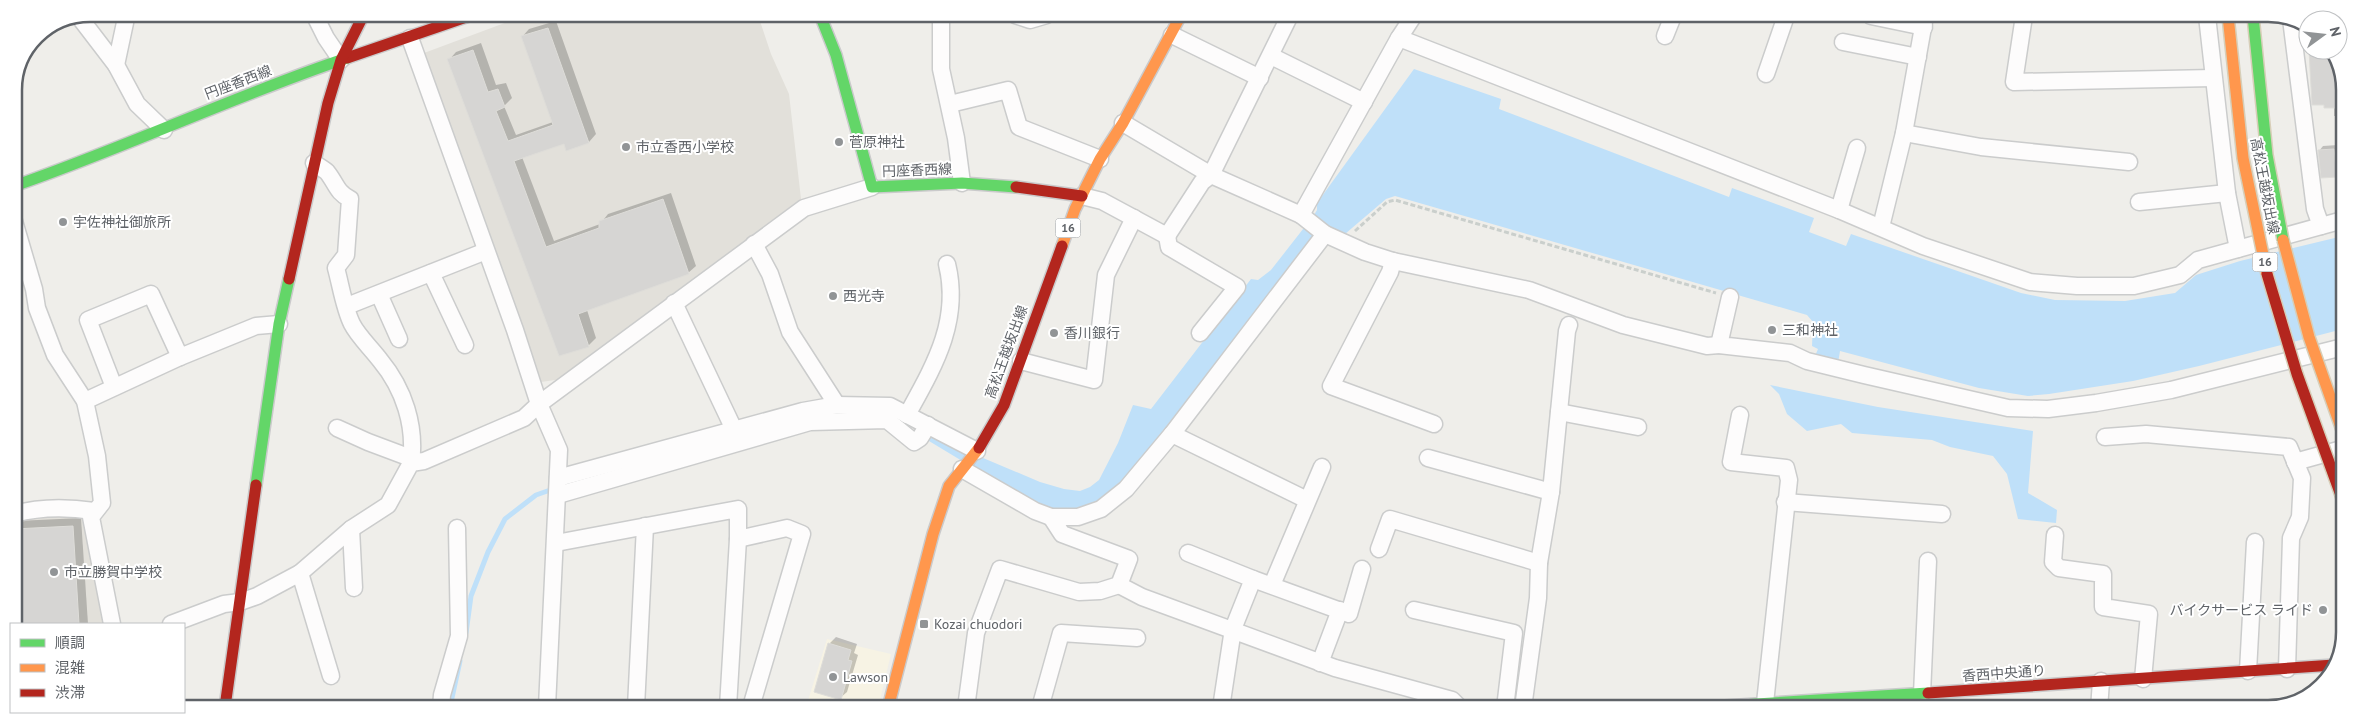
<svg xmlns="http://www.w3.org/2000/svg" width="2358" height="723" font-family="'PT Sans','Noto Sans JP',sans-serif">
<style>
.commercial{fill:#f7f3e4}
.education{fill:#e2e0da}
.water{fill:#bfe0f9}
.shadow{fill:#0003}
.lines{fill:none;stroke-linecap:round;stroke-linejoin:round}
.stream{stroke:#bfe0f9;stroke-width:5}
.building{fill:#d6d5d3;stroke:#deddd9}
.street-casing{stroke:#cbcccc;stroke-width:19}
.fast-casing{stroke:#cacacb;stroke-width:14}
.slow-casing{stroke:#cacacb;stroke-width:14}
.jam-casing{stroke:#cacacb;stroke-width:14}
.path{stroke:#cacfcc;stroke-width:3;stroke-dasharray:5 2.5;stroke-linecap:butt}
.street{stroke:#fdfcfc;stroke-width:16}
.fast{stroke:#63d668;stroke-width:11}
.slow{stroke:#ff974d;stroke-width:11}
.jam{stroke:#b3261e;stroke-width:11}
.fast-bridge-casing{stroke:#d7ceb8;stroke-width:14;stroke-linecap:butt}
.slow-bridge-casing{stroke:#d7ceb8;stroke-width:14;stroke-linecap:butt}
.jam-bridge-casing{stroke:#d7ceb8;stroke-width:14;stroke-linecap:butt}
.fast-bridge{stroke:#63d668;stroke-width:11}
.slow-bridge{stroke:#ff974d;stroke-width:11}
.jam-bridge{stroke:#b3261e;stroke-width:11}
.poi-dot{fill:#919496;stroke:#fff;stroke-width:2}
.labels{text-anchor:middle;stroke-width:4;stroke-linejoin:round;paint-order:stroke}
.shield{fill:#fff;stroke:#8f9295;stroke-width:1}
.shield-label{font-size:12px;font-weight:bold;fill:#5f6368}
.street-label{font-size:14px;fill:#5f6368;stroke:#fff}
.poi-label{font-size:14px;fill:#5f6368;stroke:#fff;text-anchor:start}
.rim{fill:none;stroke:#5f6368;stroke-width:2.5}
</style>
<rect width="100%" height="100%" fill="#efeeea"/>
<polygon class="commercial" points="827,639 891,654 878,708 806,707"/>
<g class="education">
<polygon points="529,14 758,15 771,54 789,94 801,199 562,379 541,382 424,53"/>
<polygon points="84,514 105,624 14,624 14,519"/>
</g>
<g class="water">
<path d="M1414 69 1501 99 1499 109 1729 197 1732 188 1814 218 1809 232 1846 246 1851 234 2021 293 2055 300 2125 301 2175 293 2196 275 2240 261 2343 236V329L2199 366 2133 381 2049 394 2028 396 1979 388 1840 351 1838 363 1822 355 1820 358 1815 356 1818 349 1812 346 1813 322 1807 315 1395 196 1386 199 1345 234 1326 225 1311 241 1126 478C1109 497 1083 514 1056 511 1040 509 1025 498 1011 490 983 474 956 457 929 441L931 436 1040 482 1064 489 1080 491 1090 487 1099 480 1118 443 1133 405 1151 409 1251 279 1258 280 1271 270 1314 215 1317 210V203Z"/>
<polygon points="1770,385 1878,407 2033,431 2028,493 2057,510 2056,523 2018,519 2007,474 1993,456 1950,447 1932,440 1852,433 1841,424 1807,431 1787,414 1779,394"/>
</g>
<g class="shadow">
<polygon points="556,21 596,134 589,142 567,149 565,143 522,157 554,241 600,224 608,214 671,193 696,266 688,273 587,310 596,338 588,346 449,60 456,52 481,43 496,85 506,83 512,98 504,106 516,135 553,122 522,37 529,29"/>
<polygon points="2309,50 2331,50 2344,85 2344,116 2334,116 2334,107 2326,103 2313,104"/>
<polygon points="2338,145 2340,172 2336,176 2319,151 2323,146"/>
<polygon points="81,518 88,624 14,624 14,523 16,521"/>
<polygon points="836,637 857,644 854,653 858,655 847,692 840,698 829,644"/>
</g>
<g class="lines">
<g class="stream">
<polyline points="466,633 471,596 488,552 505,519 536,495 556,488"/>
<polyline points="450,707 460,661"/>
</g>
</g>
<g class="building">
<polygon points="548,28 589,143 566,151 564,144 514,161 546,247 599,228 599,221 663,199 689,274 578,314 589,347 559,356 447,59 473,50 488,92 498,89 505,107 496,111 508,141 553,125 521,36"/>
<polygon points="2309,50 2331,50 2344,85 2344,108 2324,108 2324,105 2312,105"/>
<polygon points="2334,149 2337,177 2321,178 2318,150"/>
<polygon points="73,526 79,624 14,624 14,529"/>
<polygon points="828,643 851,650 848,660 852,661 841,700 814,692"/>
</g>
<g class="lines">
<g class="street-casing">
<g id="street">
<polyline points="314,14 326,38 341,60"/>
<polyline points="941,15 941,69 956,138 962,183"/>
<polyline points="1015,15 1030,20 1047,15"/>
<polyline points="1871,16 1924,27"/>
<polyline points="2024,16 2014,82 2213,78"/>
<polyline points="2207,16 2227,193 2238,249"/>
<polyline points="80,18 116,65 137,104 164,130"/>
<polyline points="2291,19 2315,209 2321,226"/>
<polyline points="1172,35 1260,78"/>
<polyline points="1665,36 1673,16"/>
<polyline points="410,38 515,330 539,404 559,450 547,707"/>
<polyline points="1399,38 1839,210 1923,246 2030,282 2077,286 2134,286 2180,275 2198,260 2343,220"/>
<polyline points="1843,42 1918,57"/>
<polyline points="1271,56 1364,102"/>
<polyline points="116,65 126,18"/>
<polyline points="1766,74 1786,16"/>
<polyline points="950,104 1008,90 1019,127 1100,159"/>
<polyline points="1123,123 1211,175 1290,15"/>
<polyline points="1904,133 1981,147 2129,162"/>
<path d="M314 163C318 166 324 169 327 172 336 183 337 193 350 199L346 255 336 268C341 286 344 308 352 324 358 336 371 348 380 360 404 389 416 426 411 463"/>
<polyline points="1082,196 1102,201 1167,236 1202,182 1211,175 1301,215 1399,38 1414,15"/>
<polyline points="2139,202 2227,193"/>
<polyline points="1839,210 1857,148"/>
<polyline points="1301,215 1325,234 1365,252 1393,261 1529,290 1623,325 1707,346 1719,345"/>
<polyline points="14,221 34,289 37,308 55,355 85,401 97,456 102,503 91,517 112,624"/>
<polyline points="1881,227 1904,133 1925,16"/>
<polyline points="1167,236 1169,247 1237,287 1200,333"/>
<polyline points="754,244 770,274 790,332 837,405"/>
<polyline points="1393,261 1390,272 1331,386 1434,424"/>
<polyline points="431,273 465,345"/>
<polyline points="379,294 399,339"/>
<polyline points="1730,297 1719,345 1790,353 1807,361 1864,375 2008,408 2048,409 2096,403 2171,390 2343,347"/>
<polyline points="674,303 738,438"/>
<polyline points="347,306 486,251"/>
<polyline points="1021,361 1094,380 1106,275 1134,218"/>
<polyline points="114,387 88,320 151,294 180,357"/>
<polyline points="85,401 180,357 256,326 279,324"/>
<polyline points="1559,412 1638,427"/>
<path d="M907 415C934 366 961 321 947 264"/>
<polyline points="1740,415 1731,462 1786,468 1789,480 1765,703"/>
<polyline points="337,428 368,442 408,457 411,463"/>
<polyline points="1172,434 1307,500"/>
<polyline points="2105,437 2146,434 2289,447 2302,478 2300,517 2291,538 2287,669"/>
<polyline points="1428,458 1551,492"/>
<polyline points="2295,462 2342,449"/>
<polyline points="962,469 1035,511 1051,517 1078,517 1101,509 1126,489 1172,434 1325,234"/>
<polyline points="558,478 803,411 837,405 890,406 977,451"/>
<polyline points="558,495 810,422 887,420 914,442 920,438 928,425"/>
<polyline points="1785,502 1942,514"/>
<path d="M14 514C39 507 68 507 94 511"/>
<polyline points="351,529 354,588"/>
<polyline points="2055,535 2053,562 2059,568 2103,574 2103,607 2149,614 2143,679"/>
<polyline points="556,543 738,509 738,539 787,528 802,534 751,707"/>
<polyline points="1379,549 1390,519 1539,563"/>
<polyline points="1188,553 1253,579 1233,629 1221,708"/>
<polyline points="300,573 331,676"/>
<polyline points="1253,579 1349,614 1362,569"/>
<polyline points="1119,585 1142,597 1335,668 1452,700 1460,708"/>
<polyline points="1272,585 1322,467"/>
<polyline points="1414,610 1514,633 1505,708"/>
<polyline points="171,624 224,604 240,602 257,596 300,573 351,529 388,505 411,463 424,461 524,418 539,404 804,208 872,187"/>
<polyline points="1320,663 1340,610"/>
<polyline points="2248,671 2255,542"/>
<polyline points="1922,694 1928,561"/>
<polyline points="441,707 442,695 459,636 457,528"/>
<polyline points="636,707 645,526"/>
<polyline points="728,707 738,539"/>
<polyline points="966,708 976,633 1000,569 1079,592 1100,591 1119,585 1129,559 1062,534 1051,517"/>
<polyline points="1040,708 1061,633 1137,638"/>
<polyline points="1523,708 1538,598 1539,563 1551,492 1567,331 1569,325"/>
<polyline points="2099,709 2101,681"/>
</g>
</g>
<g class="fast-casing">
<g id="fast">
<polyline points="820,15 836,55 872,187 962,183 1016,187"/>
<path d="M14 186C127 147 234 96 347 58"/>
<polyline points="256,485 279,324 289,279"/>
<polyline points="1677,709 1928,693"/>
</g>
</g>
<g class="slow-casing">
<g id="slow">
<polyline points="1062,246 1075,209 1100,159 1123,123 1181,15"/>
<polyline points="888,708 933,534 949,486 979,448"/>
</g>
</g>
<g class="jam-casing">
<g id="jam">
<polyline points="347,58 475,14"/>
<polyline points="1016,187 1082,196"/>
<polyline points="289,279 328,103 341,60 364,14"/>
<polyline points="979,448 1004,405 1062,246"/>
<polyline points="1928,693 2334,665"/>
<polyline points="225,707 256,485"/>
</g>
</g>
<g class="path">
<polyline points="1355,231 1387,202 1395,200 1716,293"/>
<polyline points="2341,237 2343,246"/>
<polyline points="14,406 19,405"/>
</g>
<use href="#street" class="street"/>
<use href="#fast" class="fast"/>
<use href="#slow" class="slow"/>
<use href="#jam" class="jam"/>
<g class="fast-bridge-casing">
<polyline id="fast-bridge" points="2253,16 2267,155 2283,240"/>
</g>
<g class="slow-bridge-casing">
<g id="slow-bridge">
<polyline points="2228,16 2243,158 2267,274"/>
<polyline points="2283,240 2309,337 2343,433"/>
</g>
</g>
<g class="jam-bridge-casing">
<polyline id="jam-bridge" points="2267,274 2297,374 2342,498"/>
</g>
<use href="#fast-bridge" class="fast-bridge"/>
<use href="#slow-bridge" class="slow-bridge"/>
<use href="#jam-bridge" class="jam-bridge"/>
</g>
<g class="poi-dot">
<circle cx="839" cy="142" r="5"/>
<circle cx="626" cy="147" r="5"/>
<circle cx="63" cy="222" r="5"/>
<circle cx="833" cy="296" r="5"/>
<circle cx="1772" cy="330" r="5"/>
<circle cx="1054" cy="333" r="5"/>
<circle cx="54" cy="572" r="5"/>
<circle cx="2323" cy="610" r="5"/>
<rect x="919" y="619" width="10" height="10" rx="2.5"/>
<circle cx="833" cy="677" r="5"/>
</g>
<g class="labels">
<g class="shield">
<rect x="1055.5" y="218.5" width="25" height="19" rx="4"/>
<rect x="2252.5" y="252.5" width="25" height="19" rx="4"/>
</g>
<g class="shield-label">
<text x="1068" y="232">16</text>
<text x="2265" y="266">16</text>
</g>
<g class="street-label">
<text transform="translate(238 82) rotate(-21)" y="5">円座香西線</text>
<text transform="translate(917 170) rotate(-2)" y="5">円座香西線</text>
<text transform="translate(2265 186) rotate(79)" y="5">高松王越坂出線</text>
<text transform="translate(1006 352) rotate(-70)" y="5">高松王越坂出線</text>
<text transform="translate(2004 673) rotate(-4)" y="5">香西中央通り</text>
</g>
<g class="poi-label">
<text x="849" y="147">菅原神社</text>
<text x="636" y="152">市立香西小学校</text>
<text x="73" y="227">宇佐神社御旅所</text>
<text x="843" y="301">西光寺</text>
<text x="1782" y="335">三和神社</text>
<text x="1064" y="338">香川銀行</text>
<text x="64" y="577">市立勝賀中学校</text>
<text x="2313" y="615" text-anchor="end">バイクサービス ライド</text>
<text x="934" y="629">Kozai chuodori</text>
<text x="843" y="682">Lawson</text>
</g>
</g>
<path d="M0 0H2358V723H0ZM90 22H2268A68 68 0 0 1 2336 90V632A68 68 0 0 1 2268 700H90A68 68 0 0 1 22 632V90A68 68 0 0 1 90 22Z" fill="#fff" fill-rule="evenodd"/>
<path class="rim" d="M90 22H2268A68 68 0 0 1 2336 90V632A68 68 0 0 1 2268 700H90A68 68 0 0 1 22 632V90A68 68 0 0 1 90 22Z"/>
<rect x="10" y="623" width="175" height="90" fill="#ffffff" stroke="#bfc1c3"/>
<rect x="20" y="639" width="25" height="8" fill="#63d668" stroke="#bfc1c3"/>
<text x="55" y="648" font-size="15" fill="#5f6368">順調</text>
<rect x="20" y="664" width="25" height="8" fill="#ff974d" stroke="#bfc1c3"/>
<text x="55" y="673" font-size="15" fill="#5f6368">混雑</text>
<rect x="20" y="689" width="25" height="8" fill="#b3261e" stroke="#bfc1c3"/>
<text x="55" y="698" font-size="15" fill="#5f6368">渋滞</text>
<g transform="translate(2323 35) rotate(75)"><circle r="24" fill="#ffffff" stroke="#bfc1c3"/>
<path d="M0-4L9 19L0 12L-9 19Z" fill="#919496"/>
<text y="-8" font-size="14" font-weight="bold" text-anchor="middle" fill="#5f6368">N</text>
</g>
</svg>
